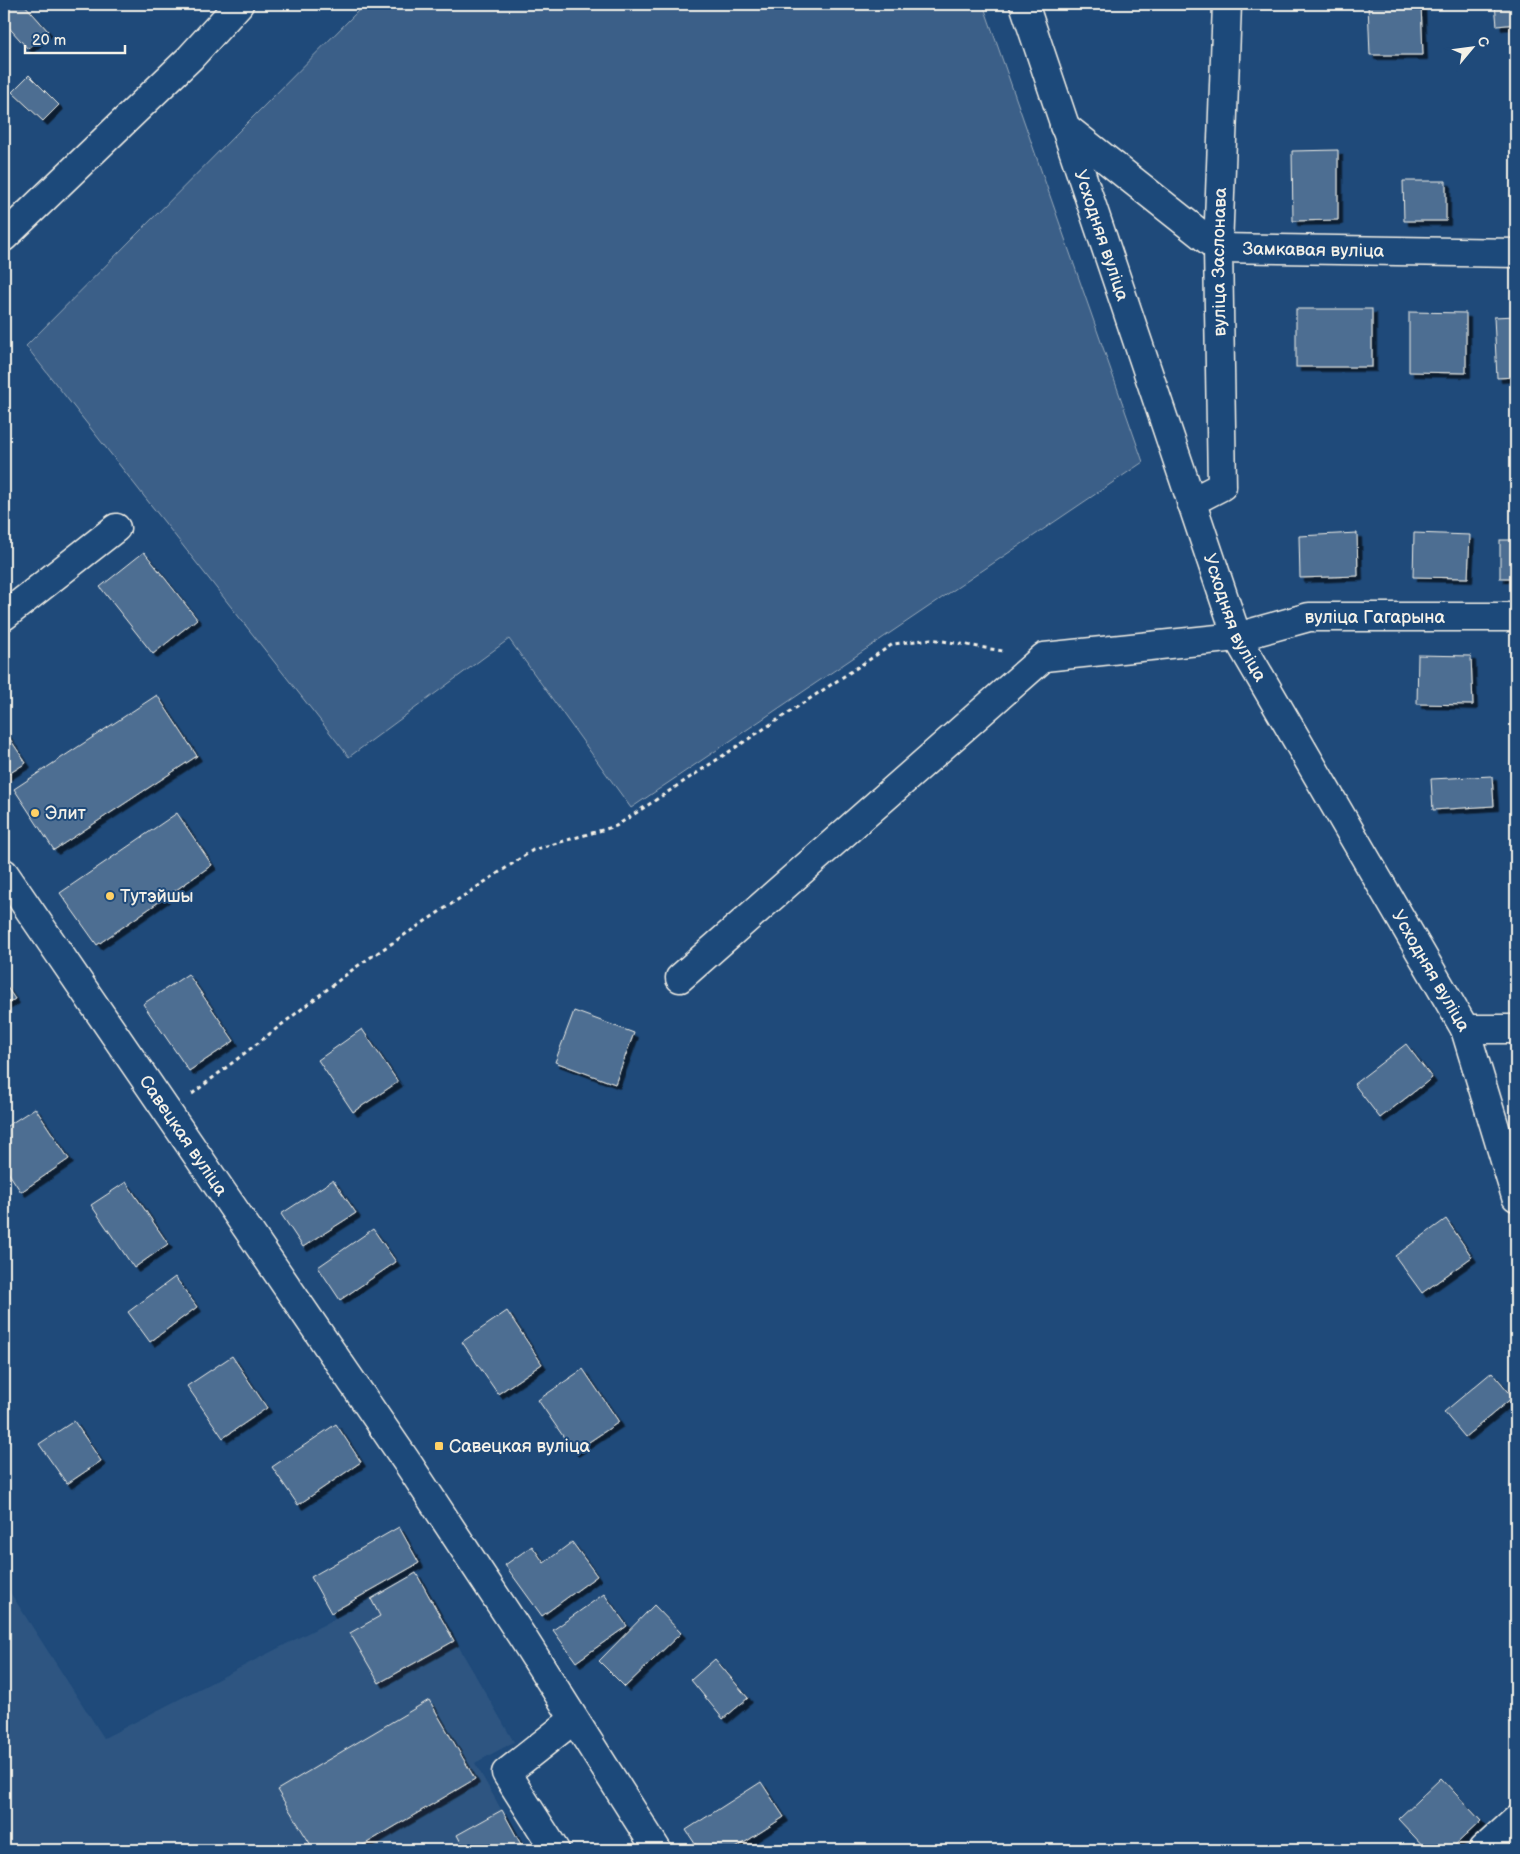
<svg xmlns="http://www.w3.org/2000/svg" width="1520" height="1854" font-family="'Balsamiq Sans',sans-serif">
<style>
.built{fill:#2d5581}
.green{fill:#3a5f88;stroke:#97a8b8}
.building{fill:#4d6e92;stroke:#f4f1e8;filter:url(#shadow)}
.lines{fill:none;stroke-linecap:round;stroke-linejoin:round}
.minor-casing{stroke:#f4f1e8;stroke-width:31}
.path{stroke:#f4f1e8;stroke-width:3;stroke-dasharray:4 4;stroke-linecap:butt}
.minor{stroke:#1f4a7a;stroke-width:28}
.poi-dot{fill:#ffd166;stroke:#1f4a7a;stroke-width:2}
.labels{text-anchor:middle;stroke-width:4;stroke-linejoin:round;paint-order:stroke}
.street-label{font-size:18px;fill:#f4f1e8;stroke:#1f4a7a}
.poi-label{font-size:18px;fill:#f4f1e8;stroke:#1f4a7a;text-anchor:start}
</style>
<defs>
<filter id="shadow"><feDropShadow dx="4.5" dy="4.5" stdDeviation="0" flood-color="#0009"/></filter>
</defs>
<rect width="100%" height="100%" fill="#1f4a7a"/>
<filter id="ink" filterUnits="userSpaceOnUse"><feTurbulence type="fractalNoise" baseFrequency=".02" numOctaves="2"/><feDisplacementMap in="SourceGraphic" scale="10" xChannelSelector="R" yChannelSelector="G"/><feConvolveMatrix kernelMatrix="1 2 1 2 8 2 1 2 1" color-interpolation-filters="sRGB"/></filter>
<g filter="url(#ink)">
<polygon class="built" points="416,1573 514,1742 475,1763 524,1850 4,1850 4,1583 104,1738 329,1622"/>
<polygon class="green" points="365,4 983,4 1143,462 631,808 509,639 349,757 26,346"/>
<g class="building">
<polygon points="4,4 24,4 48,31 28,49 4,22"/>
<polygon points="1368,4 1421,4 1423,55 1370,55"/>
<polygon points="1495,4 1516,4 1516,24 1497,26"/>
<polygon points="29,75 59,105 43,121 12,92"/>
<polygon points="1338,150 1338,220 1293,221 1292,151"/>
<polygon points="1403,181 1446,181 1446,221 1404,221"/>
<rect x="1296" y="309" width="76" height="58"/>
<polygon points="1409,312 1466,313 1466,373 1409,372"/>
<polygon points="1516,316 1516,377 1497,378 1494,317"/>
<polygon points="1357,533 1358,576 1300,578 1299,536"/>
<polygon points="1414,533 1470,535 1468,578 1413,577"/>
<rect x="1500" y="540" width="16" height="38"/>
<polygon points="144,552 197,619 153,654 100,587"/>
<polygon points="1418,655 1471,656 1473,705 1417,704"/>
<polygon points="157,695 197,756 54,850 14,789"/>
<polygon points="4,730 26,763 4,777"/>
<polygon points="1492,776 1494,806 1433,810 1431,779"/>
<polygon points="177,813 212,865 97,945 60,893"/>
<polygon points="188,974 234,1041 189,1071 143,1004"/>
<polygon points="4,983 15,999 4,1006"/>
<polygon points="574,1011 634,1033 615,1084 555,1062"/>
<polygon points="362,1029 398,1082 353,1112 318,1060"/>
<polygon points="1406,1044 1432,1078 1380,1118 1354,1084"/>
<polygon points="35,1108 69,1159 21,1192 4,1166 4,1128"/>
<polygon points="333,1180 356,1213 303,1247 281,1214"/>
<polygon points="126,1182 168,1244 134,1268 91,1205"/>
<polygon points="1446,1219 1472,1257 1422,1293 1395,1256"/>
<polygon points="373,1229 396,1262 340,1300 318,1267"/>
<polygon points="175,1277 197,1307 150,1342 128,1312"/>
<polygon points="507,1311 542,1364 498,1394 462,1342"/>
<polygon points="232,1356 267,1408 223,1438 187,1386"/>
<polygon points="583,1369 619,1422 574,1452 538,1400"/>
<polygon points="1492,1372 1513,1397 1465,1437 1444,1412"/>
<polygon points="74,1421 101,1461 67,1484 39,1444"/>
<polygon points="336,1424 361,1462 298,1505 272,1467"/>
<polygon points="399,1527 419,1563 331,1613 311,1577"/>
<polygon points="572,1542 597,1576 542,1616 505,1565 532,1546 544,1563"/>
<polygon points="416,1573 454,1641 379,1683 350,1633 380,1616 371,1599"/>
<polygon points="604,1594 627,1626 576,1662 553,1630"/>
<polygon points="654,1605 681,1633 625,1687 599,1661"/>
<polygon points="715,1659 748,1698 723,1719 691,1680"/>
<polygon points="429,1700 475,1779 355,1850 314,1850 277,1790"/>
<polygon points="1441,1778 1481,1821 1450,1850 1427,1850 1398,1819"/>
<polygon points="761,1782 784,1817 733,1850 699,1850 686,1830"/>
<polygon points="502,1810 524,1850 465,1850 457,1835"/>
</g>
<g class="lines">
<g class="minor-casing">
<g id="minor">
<path id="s1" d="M1024 4 1237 637 1465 1029 1516 1197"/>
<path id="s2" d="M1064 126 1218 248 1516 253"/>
<polyline points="4,237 190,58 239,4"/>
<path id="s3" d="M1191 502 1222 486 1218 248 1227 4"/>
<polyline points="4,616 116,528"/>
<path id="s4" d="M4 873 409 1465 523 1638 657 1850"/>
<path id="s5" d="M680 978 1044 657 1237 637 1309 617H1516"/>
<polyline points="1465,1029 1516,1029"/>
<polyline points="555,1850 506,1773 573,1720"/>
<polyline points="1483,1850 1516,1820"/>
</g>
</g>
<polyline class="path" points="192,1094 356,967 533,850 616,826 893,644 931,639 1003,651"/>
<use href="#minor" class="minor"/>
</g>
</g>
<g class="poi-dot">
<circle cx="35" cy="813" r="5"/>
<circle cx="110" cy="896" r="5"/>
<rect x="434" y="1441" width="10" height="10" rx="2.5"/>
</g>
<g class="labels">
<g class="street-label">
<text dy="6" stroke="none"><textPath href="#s1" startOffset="244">Усходняя вуліца</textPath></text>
<text dy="6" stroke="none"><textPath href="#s2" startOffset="292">Замкавая вуліца</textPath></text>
<text dy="6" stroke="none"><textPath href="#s3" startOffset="259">вуліца Заслонава</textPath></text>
<text dy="6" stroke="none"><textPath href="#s1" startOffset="649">Усходняя вуліца</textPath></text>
<text dy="6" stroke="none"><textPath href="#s5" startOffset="820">вуліца Гагарына</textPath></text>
<text dy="6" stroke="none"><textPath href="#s1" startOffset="1054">Усходняя вуліца</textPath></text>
<text dy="6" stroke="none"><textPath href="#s4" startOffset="318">Савецкая вуліца</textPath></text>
</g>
<g class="poi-label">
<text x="45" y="819">Элит</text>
<text x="120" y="902">Тутэйшы</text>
<text x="449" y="1452">Савецкая вуліца</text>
</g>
</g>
<rect width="1520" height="1854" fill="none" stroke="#1f4a7a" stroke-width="20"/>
<rect x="10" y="10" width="1500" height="1834" fill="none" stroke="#f4f1e8" stroke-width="2" filter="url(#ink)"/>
<g transform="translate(1472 48) rotate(61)" stroke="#1f4a7a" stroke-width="4" paint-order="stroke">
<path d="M0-4L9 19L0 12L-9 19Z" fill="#f4f1e8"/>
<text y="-8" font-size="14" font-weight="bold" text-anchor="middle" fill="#f4f1e8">С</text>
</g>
<path d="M25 45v8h100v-8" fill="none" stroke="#f4f1e8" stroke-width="2.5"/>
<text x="32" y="45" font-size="15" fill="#f4f1e8" stroke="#1f4a7a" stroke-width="4" paint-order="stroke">20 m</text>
</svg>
